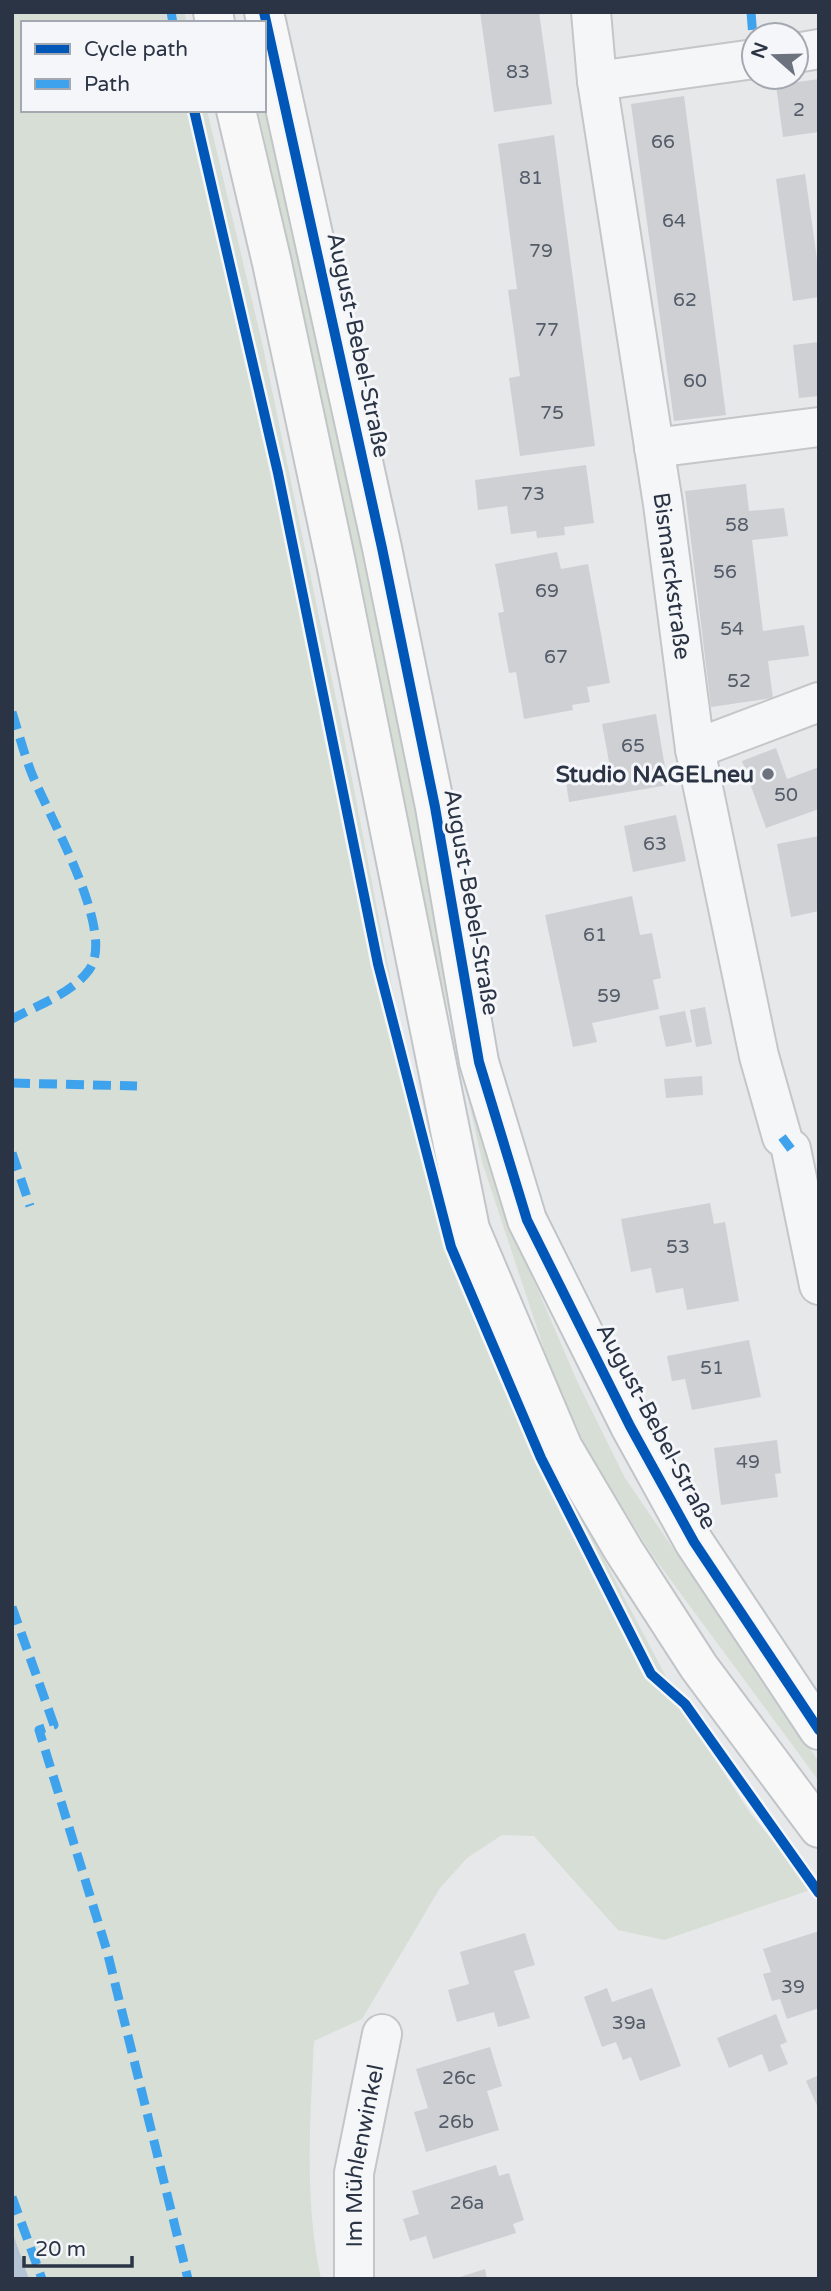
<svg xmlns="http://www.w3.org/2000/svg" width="831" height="2291" font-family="'Varela Round',sans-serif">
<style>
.green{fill:#d6ded6}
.water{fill:#b4c4d5}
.building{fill:#ced0d3}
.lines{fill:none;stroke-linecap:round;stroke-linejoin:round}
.street-casing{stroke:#c4c6c8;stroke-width:42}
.primary-casing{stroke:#c2c5c8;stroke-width:42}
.street{stroke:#f5f6f7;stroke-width:38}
.primary{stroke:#f8f8f8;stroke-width:38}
.quiet{stroke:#3ea3ec;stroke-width:9;stroke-dasharray:18 9;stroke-linecap:butt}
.cycleway-casing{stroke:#f4f6f9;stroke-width:15}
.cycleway{stroke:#0057b8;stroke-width:10}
.poi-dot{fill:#6c737f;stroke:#f4f6f9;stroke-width:2.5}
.labels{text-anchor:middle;stroke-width:6;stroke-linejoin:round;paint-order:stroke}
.number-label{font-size:19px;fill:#545c69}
.street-label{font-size:23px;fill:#2b3445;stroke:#f4f6f9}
.poi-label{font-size:23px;font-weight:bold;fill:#2b3445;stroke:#f4f6f9;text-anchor:end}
</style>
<rect width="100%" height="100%" fill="#e6e8ea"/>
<g class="green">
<path d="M12 12H184L187 23H23V110H207L263 347 344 737 398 1018 456 1236 524 1407 684 1711 750 1813 813 1889 664 1940 618 1930 534 1836 502 1835 467 1858 440 1888 362 2019 314 2041C310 2120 304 2200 321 2279H12Z"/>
<polygon points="264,95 513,1218 529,1269 577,1381 625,1478 819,1762 819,1781 653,1556 591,1458 551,1370 483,1165 435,951 309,339 258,110 264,110"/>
</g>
<polygon class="water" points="12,2231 29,2279 12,2279"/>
<g class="building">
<polygon points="480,12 539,12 552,104 494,112"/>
<polygon points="819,79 819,132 783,137 776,85"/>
<polygon points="684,96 726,415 674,421 631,104"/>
<polygon points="554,135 595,446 520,456 509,378 520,376 508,290 517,289 498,144"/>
<polygon points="805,174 819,273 819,297 793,301 776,179"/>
<polygon points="819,342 819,396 799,398 793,345"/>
<polygon points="586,465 594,523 564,527 565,535 537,538 536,531 511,534 507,506 478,510 475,480"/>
<polygon points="746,484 749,511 784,508 788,536 752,540 763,631 804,625 809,656 768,661 773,698 711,707 685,491"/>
<polygon points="557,552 561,569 588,564 610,683 587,687 590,702 572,705 573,710 524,719 516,672 509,673 498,613 504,612 495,564"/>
<polygon points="656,714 668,785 569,802 565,775 610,767 602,724"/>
<polygon points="776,748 787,779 819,767 819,809 766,828 742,761"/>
<polygon points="676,815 686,861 633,872 624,826"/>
<polygon points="819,836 819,911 791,917 777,844"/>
<polygon points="632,896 640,935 652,933 661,978 653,980 659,1009 592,1023 597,1042 573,1047 545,915"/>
<polygon points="705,1007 712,1044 696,1047 690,1010"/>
<polygon points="685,1011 692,1042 666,1047 659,1016"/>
<polygon points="702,1076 703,1095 666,1098 664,1079"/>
<polygon points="710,1203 714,1224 725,1222 739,1301 687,1310 683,1288 656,1293 651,1268 631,1272 621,1219"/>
<polygon points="749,1340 761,1397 692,1410 685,1379 672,1381 667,1356"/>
<polygon points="777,1440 781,1473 775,1474 778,1497 721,1505 714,1448"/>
<polygon points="819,1931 819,2008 787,2019 780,1999 772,2001 763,1974 771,1972 763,1949"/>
<polygon points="525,1933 535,1965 514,1971 530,2018 498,2027 494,2012 457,2022 448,1990 469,1984 460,1952"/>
<polygon points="607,1988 612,2002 652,1988 681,2066 640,2081 631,2057 623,2060 616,2042 602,2047 584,1997"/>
<polygon points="776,2014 787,2042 780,2045 788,2064 769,2072 762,2054 729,2068 717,2038"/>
<polygon points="490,2047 502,2086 487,2091 499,2130 426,2152 414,2112 428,2108 416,2069"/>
<polygon points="819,2075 819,2110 806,2081"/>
<polygon points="496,2165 499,2176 509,2173 524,2220 513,2224 516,2233 433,2259 426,2236 410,2241 403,2219 419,2214 412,2191"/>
<polygon points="485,2269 487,2279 457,2279 457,2278"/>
</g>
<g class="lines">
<g class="street-casing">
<g id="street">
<path id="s1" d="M591 12 597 81 663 504 695 749 759 1056 782 1137"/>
<polyline points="796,53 819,49"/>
<polyline points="597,81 754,59"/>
<polyline points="654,448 819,427"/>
<polyline points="695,749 819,702"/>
<polyline points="791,1149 819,1285"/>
<path id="s2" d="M354 2279V2173L382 2034"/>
</g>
</g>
<g class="primary-casing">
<g id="primary">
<polyline points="213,12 215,23"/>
<polyline points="264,12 382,548 435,807 479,1062 527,1220 630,1426 694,1542 819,1730"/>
<polyline points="236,110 272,263 336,563 470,1229 563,1448 624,1551 699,1667 819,1828"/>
</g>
</g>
<use href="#street" class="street"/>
<use href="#primary" class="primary"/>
<g class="quiet">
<polyline points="171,12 173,23"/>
<polyline points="751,12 754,50"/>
<path d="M12 712C18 731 23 750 30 769 45 810 118 932 89 970 71 994 38 1005 12 1019"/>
<polyline points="12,1083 137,1086"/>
<polyline points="782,1137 791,1149"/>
<polyline points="12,1153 30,1206"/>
<polyline points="12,1607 54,1725 39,1730 107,1951 188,2279"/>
<polyline points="12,2197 42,2279"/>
</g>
<g class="cycleway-casing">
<g id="cycleway">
<polyline points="264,12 382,548 435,807 479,1062 527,1220 630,1426 694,1542 819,1730"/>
<polyline points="194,110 278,473 378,964 451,1247 541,1458 651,1674 685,1704 819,1893"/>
</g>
</g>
<use href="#cycleway" class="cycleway"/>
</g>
<circle class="poi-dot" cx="768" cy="774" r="7"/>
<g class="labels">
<g class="number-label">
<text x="518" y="78">83</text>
<text x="799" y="116">2</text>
<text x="663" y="148">66</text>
<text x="531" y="184">81</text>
<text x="674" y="227">64</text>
<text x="541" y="257">79</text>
<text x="685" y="306">62</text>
<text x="547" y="336">77</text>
<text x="695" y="387">60</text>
<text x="552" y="419">75</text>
<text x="533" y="500">73</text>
<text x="737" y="531">58</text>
<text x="725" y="578">56</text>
<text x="547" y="597">69</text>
<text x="732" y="635">54</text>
<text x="556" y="663">67</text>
<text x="739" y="687">52</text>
<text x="633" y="752">65</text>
<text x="786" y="801">50</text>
<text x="655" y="850">63</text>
<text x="595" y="941">61</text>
<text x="609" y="1002">59</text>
<text x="678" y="1253">53</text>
<text x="712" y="1374">51</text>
<text x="748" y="1468">49</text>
<text x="793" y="1993">39</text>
<text x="629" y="2029">39a</text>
<text x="459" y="2084">26c</text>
<text x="456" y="2128">26b</text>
<text x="467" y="2209">26a</text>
</g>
<g class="street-label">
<text transform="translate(359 345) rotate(78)" y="8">August-Bebel-Straße</text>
<text dy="8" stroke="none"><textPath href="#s1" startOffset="570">Bismarckstraße</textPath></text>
<text transform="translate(472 902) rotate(80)" y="8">August-Bebel-Straße</text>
<text transform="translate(657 1426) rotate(62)" y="8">August-Bebel-Straße</text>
<text dy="8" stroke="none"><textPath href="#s2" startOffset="124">Im Mühlenwinkel</textPath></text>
</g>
<g class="poi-label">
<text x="754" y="782">Studio NAGELneu</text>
</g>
</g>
<rect width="831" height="2291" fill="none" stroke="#2b3445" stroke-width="28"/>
<rect x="21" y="21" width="245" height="91" fill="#f4f6f9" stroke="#a4a8b1" stroke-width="2"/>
<rect x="35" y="44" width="35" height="10" fill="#0057b8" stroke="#a4a8b1" stroke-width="2"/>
<text x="84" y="56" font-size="21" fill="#2b3445">Cycle path</text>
<rect x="35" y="79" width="35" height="10" fill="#3ea3ec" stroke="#a4a8b1" stroke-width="2"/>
<text x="84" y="91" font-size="21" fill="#2b3445">Path</text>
<g transform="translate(775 56) rotate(290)"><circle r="33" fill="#f4f6f9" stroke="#a4a8b1" stroke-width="2"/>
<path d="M0-5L12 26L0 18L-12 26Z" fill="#6c737f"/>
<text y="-10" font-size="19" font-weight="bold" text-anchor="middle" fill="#2b3445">N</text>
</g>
<path d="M24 2256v10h108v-10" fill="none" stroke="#2b3445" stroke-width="3.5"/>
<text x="35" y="2256" font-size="21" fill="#2b3445" stroke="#f4f6f9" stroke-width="5" paint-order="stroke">20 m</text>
</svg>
